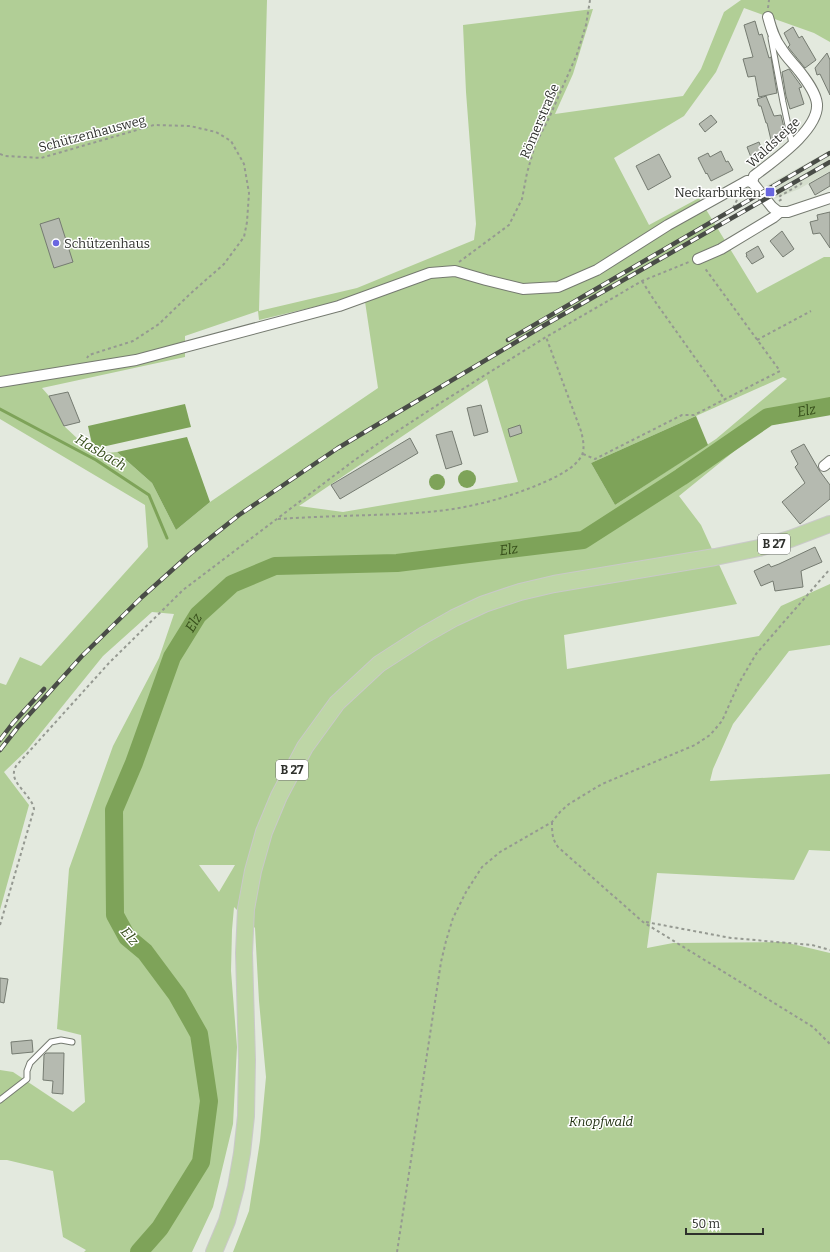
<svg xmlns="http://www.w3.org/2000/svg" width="830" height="1252" font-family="Bitter,serif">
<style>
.built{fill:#d5decd}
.green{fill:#b1ce96;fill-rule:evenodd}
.water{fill:#7ea359}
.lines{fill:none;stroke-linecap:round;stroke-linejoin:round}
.stream{stroke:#7ea359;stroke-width:3}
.river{stroke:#7ea359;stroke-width:18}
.building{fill:#b5bab0;stroke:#757b71}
.service-casing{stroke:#757a70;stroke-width:7}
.minor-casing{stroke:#757a70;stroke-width:12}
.primary-casing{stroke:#c9c9c8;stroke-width:18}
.path{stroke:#959991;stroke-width:2;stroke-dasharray:3 3;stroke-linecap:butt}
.service{stroke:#fff;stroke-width:5}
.minor{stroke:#fff;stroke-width:10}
.primary{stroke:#bed6a6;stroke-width:16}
.rail-casing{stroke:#494c47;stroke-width:4.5}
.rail{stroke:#fff;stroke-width:3;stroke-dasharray:9;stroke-linecap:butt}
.poi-dot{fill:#6a66e0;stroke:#fff;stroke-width:1.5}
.labels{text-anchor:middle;stroke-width:3;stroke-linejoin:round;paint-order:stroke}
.shield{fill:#fff;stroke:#6d6e6b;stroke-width:1}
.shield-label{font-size:12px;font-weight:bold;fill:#2e302c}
.street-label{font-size:13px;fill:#2e302c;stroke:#fff}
.poi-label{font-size:13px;fill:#2e302c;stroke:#fff;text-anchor:end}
.park-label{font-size:13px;font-style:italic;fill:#213111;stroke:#fff}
.water-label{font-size:14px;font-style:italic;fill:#364e1a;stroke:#fff}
</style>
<rect width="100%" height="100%" fill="#e3e9de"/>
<polygon class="built" points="830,150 830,171 799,189 774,199 766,186"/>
<path class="green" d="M0 0H267L259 311 357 288 474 240 476 224 466 92 463 25 593 9 573 74 555 114 683 96 701 69 724 12 741 0H830V42L814 33 744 8 716 72 684 116 614 158 649 225 699 198 757 293 824 257H830V404L827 407 769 423 679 496 701 525 737 604 564 635 567 669 759 636 781 606 830 584V645L789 651 733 724 713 769 710 781 830 774V851L809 850 794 880 657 873 647 948 673 943 784 942 830 953V1252H233L249 1211 260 1141 266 1077 259 1001 255 928 234 907 232 930 231 971 237 1047 233 1124 213 1207 192 1252H84L86 1250 63 1237 53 1171 7 1160H0V1070L13 1072 73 1112 85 1102 81 1035 57 1029 69 869 113 746 159 658 174 614 152 612 103 656 27 750 4 772 29 805 0 910V683L6 685 20 657 41 666 148 547 145 505 0 419ZM364 295 378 388 210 502 176 530 152 483 117 452 94 454 64 426 49 396 42 388 185 357V336L258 311 259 320ZM783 377 787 379 716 439 615 505 591 463ZM487 379 518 482 343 512 299 506ZM199 865H235L219 892Z"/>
<g class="water">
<polygon points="185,404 191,427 93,449 88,426"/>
<polygon points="696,416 708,445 615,505 591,463"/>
<polygon points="187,437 210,502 176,530 152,483 117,452"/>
<circle cx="467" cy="479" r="9"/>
<circle cx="437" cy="482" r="8"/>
</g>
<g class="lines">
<polyline class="stream" points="0,409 96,460 149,495 167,538"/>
<path class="river" id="s1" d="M139 1252 160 1228 201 1162 209 1101 199 1034 177 995 145 952 127 937 115 915 114 810 134 763 172 657 198 615 232 584 275 566 397 563 583 540 681 477 768 417 830 406"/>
</g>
<g class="building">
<polygon points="755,21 759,35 762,34 769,58 771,57 777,93 759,97 755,76 748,77 743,59 753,57 744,25"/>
<polygon points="793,27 799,38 802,36 816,60 805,68 788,47 790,45 784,33"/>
<polygon points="827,53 830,60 830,95 820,74 817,75 815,68"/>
<polygon points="789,69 802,87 799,88 804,104 790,109 786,96 782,72"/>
<polygon points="766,96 774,116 781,115 786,136 771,140 767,123 766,123 761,106 759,106 757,99"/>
<polygon points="711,115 717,122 705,132 699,124"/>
<polygon points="759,142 764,155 752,160 747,147"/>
<polygon points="721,151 726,162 728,161 733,170 711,181 707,173 706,174 698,158 708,153 710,157"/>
<polygon points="659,154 671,177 648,190 636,166"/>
<polygon points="830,172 830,186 815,195 809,184"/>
<polygon points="830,212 830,248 820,233 813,234 810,222 818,220 817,215"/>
<polygon points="59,218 73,262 54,268 40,224"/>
<polygon points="782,231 794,249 783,257 770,241"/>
<polygon points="758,246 764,257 752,264 746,256 747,256 746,253"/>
<polygon points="68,392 80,422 64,426 49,396"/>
<polygon points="481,405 488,432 474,436 467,408"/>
<polygon points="520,425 522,433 510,437 508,429"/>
<polygon points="452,431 462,464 446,469 436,435"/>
<polygon points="410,438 418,453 340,499 331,485"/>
<polygon points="804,444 819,470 830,485 830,499 800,524 782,502 805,483 795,467 798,464 791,451"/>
<polygon points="815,547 822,562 801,571 803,587 775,591 773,581 761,586 754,571 769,564 771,567 779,564"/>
<polygon points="0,978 8,979 4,1003 0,1002"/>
<polygon points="32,1040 33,1052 12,1054 11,1042"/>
<polygon points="46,1053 64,1053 63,1094 52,1093 53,1081 43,1080 44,1055"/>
</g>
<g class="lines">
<g class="service-casing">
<g id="service">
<polyline points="771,38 783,102 792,144"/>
<polyline points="0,1100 27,1079 27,1071 30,1063 51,1042 61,1040 72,1042"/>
</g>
</g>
<g class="minor-casing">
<g id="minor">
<path d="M752 182 754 176C773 161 819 130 817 104 816 93 807 81 800 72 794 64 786 57 781 48 774 39 771 28 768 17"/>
<polyline points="752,182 772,207 777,211 780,212 788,212 830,198"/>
<polyline points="698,259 721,249 774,217 780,212"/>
<polyline points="0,382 136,360 339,306 430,273 455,271 486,280 523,289 558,287 597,270 668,225 747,181 752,182"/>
<polyline points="824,466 830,461"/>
</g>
</g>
<g class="primary-casing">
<polyline id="primary" points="214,1252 227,1221 236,1187 242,1153 246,1116 247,1060 244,953 246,909 253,871 264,832 279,796 305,747 337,703 379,664 424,635 454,618 484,604 520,592 554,584 715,557 759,548 790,539 830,524"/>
</g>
<g class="path">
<polyline points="768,8 769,0"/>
<polyline points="0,154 5,156 41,158 154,125 190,126 216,132 231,141 244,164 249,193 247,222 244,237 224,264 190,294 159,324 133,341 89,355 87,358"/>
<polyline points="779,201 782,199 780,196 801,184 802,181"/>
<polyline points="733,208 738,198"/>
<polyline points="459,262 509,225 522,199 527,173 535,145 549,118 577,54 586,25 590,0"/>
<polyline points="642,281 654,300 725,400"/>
<polyline points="757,340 811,311"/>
<polyline points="583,454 595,459 682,415 694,415 780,371 704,267"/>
<path d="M278 519C309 517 341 516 372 515 401 514 430 513 459 508 487 503 514 495 540 484 554 478 575 469 582 455 585 448 583 439 581 431L546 337"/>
<path d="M552 822C552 832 552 839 558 847L643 922 813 1027 830 1044"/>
<polyline points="646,922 731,938 812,945 830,950"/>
<path d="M0 925 34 809C32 796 12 784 14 772 14 770 15 768 16 766L109 663 183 590 352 462 376 445 442 402 546 337 642 281 689 262"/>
<polyline points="397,1252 441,962 446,941 453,918 466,892 482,867 500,852 552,822 560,812 569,804 587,793 602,784 695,745 710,735 722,721 739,683 756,654 830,569"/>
</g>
<use href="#service" class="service"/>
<use href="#minor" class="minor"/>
<use href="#primary" class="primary"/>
<g class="rail-casing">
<g id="rail">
<polyline points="508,340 830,153"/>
<polyline points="0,740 13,723 44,689"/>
<polyline points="0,750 18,727 82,656 142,597 190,554 239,515 338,448 543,326 830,162"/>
</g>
</g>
<use href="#rail" class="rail"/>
</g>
<g class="poi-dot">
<rect x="765" y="187" width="10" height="10" rx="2"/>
<circle cx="56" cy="243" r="4"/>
</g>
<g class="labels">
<g class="shield">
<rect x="758" y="534" width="32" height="20" rx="3"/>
<rect x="276" y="760" width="32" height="20" rx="3"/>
</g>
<g class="shield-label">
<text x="774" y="548">B 27</text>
<text x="292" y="774">B 27</text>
</g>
<g class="street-label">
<text transform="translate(539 121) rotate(-67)" y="5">Römerstraße</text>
<text transform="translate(92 133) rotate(-15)" y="5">Schützenhausweg</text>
<text transform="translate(773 142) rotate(-43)" y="5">Waldsteige</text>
</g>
<g class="poi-label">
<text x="761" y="197">Neckarburken</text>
<text x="64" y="248" text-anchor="start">Schützenhaus</text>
</g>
<g class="park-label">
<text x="601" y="1126">Knopfwald</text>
</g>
<g class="water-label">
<text dy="5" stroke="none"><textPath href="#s1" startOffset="1367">Elz</textPath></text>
<text transform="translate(101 452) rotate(31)" y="5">Hasbach</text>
<text dy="5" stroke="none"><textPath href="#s1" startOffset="1031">Elz</textPath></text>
<text dy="5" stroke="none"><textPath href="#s1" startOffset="695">Elz</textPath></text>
<text transform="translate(130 936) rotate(50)" y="5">Elz</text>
</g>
</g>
<path d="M686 1228v6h77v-6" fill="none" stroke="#2e302c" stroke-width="2"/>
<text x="692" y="1228" font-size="12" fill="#2e302c" stroke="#ffffff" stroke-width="3" paint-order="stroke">50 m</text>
</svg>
